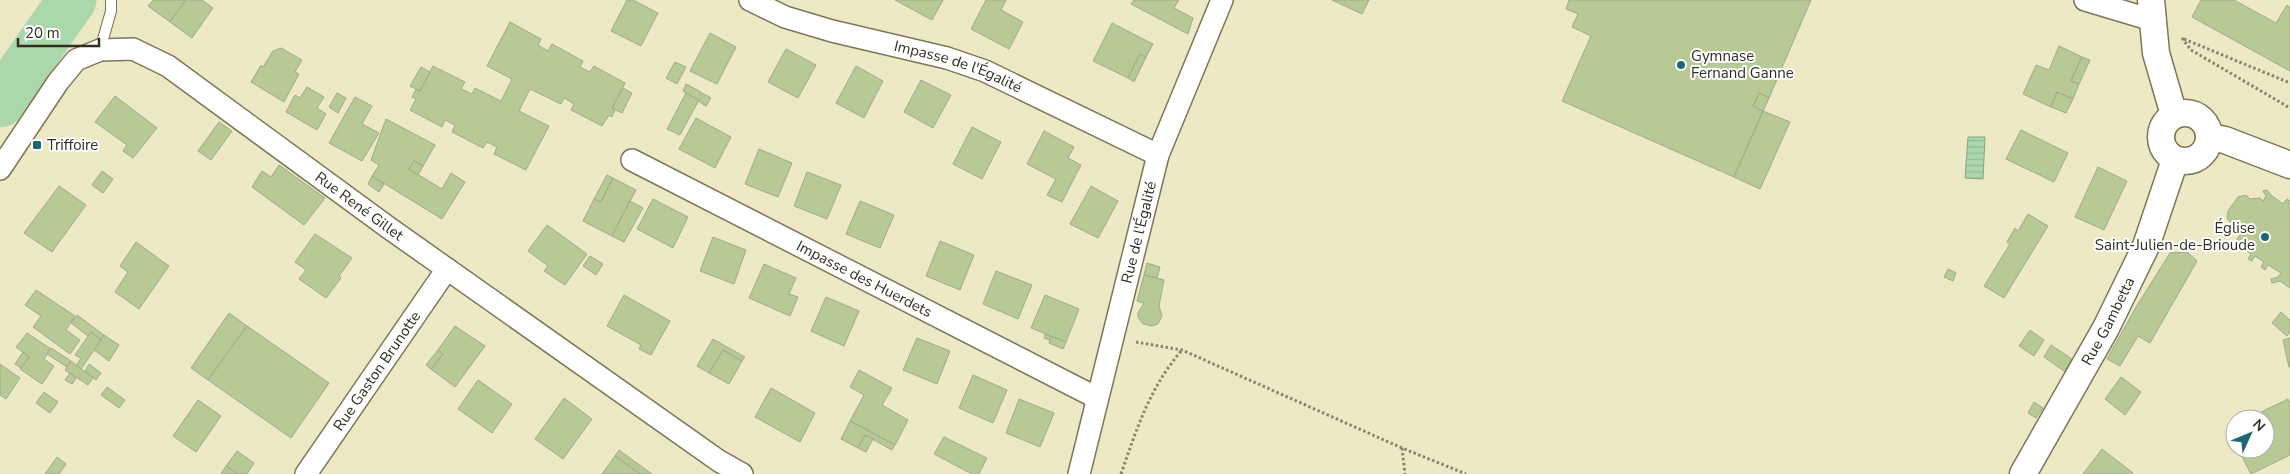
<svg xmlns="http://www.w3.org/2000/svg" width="2290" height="474" font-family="'Nunito Sans',sans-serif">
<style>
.water{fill:url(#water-rules);stroke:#86a483}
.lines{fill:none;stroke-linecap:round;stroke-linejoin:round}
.river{stroke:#abd7ad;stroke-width:49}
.building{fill:#b7c994;stroke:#9fab8b}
.service-casing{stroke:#7c7757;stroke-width:12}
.minor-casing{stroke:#7c7757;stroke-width:24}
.tertiary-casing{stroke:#7c7757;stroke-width:29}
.path{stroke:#88846d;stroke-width:3;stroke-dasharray:2.5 2.5;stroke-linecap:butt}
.service{stroke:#fff;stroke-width:10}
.minor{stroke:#fff;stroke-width:21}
.tertiary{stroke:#fff;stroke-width:26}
.poi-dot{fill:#1e6674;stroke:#fff;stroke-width:2}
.labels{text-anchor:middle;stroke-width:4;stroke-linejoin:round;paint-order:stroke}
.poi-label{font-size:15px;fill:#302e21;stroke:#fff;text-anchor:start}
.street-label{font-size:15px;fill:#302e21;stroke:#fff}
</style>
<defs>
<pattern id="water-rules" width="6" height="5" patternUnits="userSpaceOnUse" patternTransform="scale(1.25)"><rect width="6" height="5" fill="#abd7ad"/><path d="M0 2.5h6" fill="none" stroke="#93b995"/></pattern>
</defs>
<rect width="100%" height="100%" fill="#eee9c5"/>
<polygon class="water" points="1968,137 1985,137 1983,179 1965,178"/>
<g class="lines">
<polyline class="river" points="0,103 72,0"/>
</g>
<g class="building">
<polygon points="153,0 186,0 170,22 148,6"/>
<polygon points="186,0 202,0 213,8 192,38 170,22"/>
<polygon points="627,0 633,0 658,13 641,46 611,31"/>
<polygon points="895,0 943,0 932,20"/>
<polygon points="986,0 1006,0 1001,10 1023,22 1009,49 971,29"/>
<polygon points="1134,0 1179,0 1174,8 1193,18 1188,34 1131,4"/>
<polygon points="1332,0 1369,0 1362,14"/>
<polygon points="1569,0 1811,0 1769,98 1759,93 1753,106 1763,111 1734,177 1562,101 1591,36 1572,27 1578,14 1566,9"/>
<polygon points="2201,0 2234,0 2276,23 2287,5 2290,7 2290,71 2192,17"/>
<polygon points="510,22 541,39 538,45 548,51 552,44 583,61 580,67 590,72 594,66 625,83 612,108 615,110 612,117 609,115 602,126 571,110 574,104 564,98 561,104 530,89 519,111 549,126 526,170 494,154 497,147 487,142 483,148 452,132 455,125 445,120 442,127 410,110 416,99 412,97 416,89 420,91 433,66 465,82 461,89 472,94 475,88 501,101 512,79 487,66"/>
<polygon points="1112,23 1153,44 1146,57 1140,54 1128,78 1093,61"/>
<polygon points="710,33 736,47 717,84 690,71"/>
<polygon points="2059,46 2082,57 2071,81 2079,84 2073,99 2057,92 2051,107 2023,94 2036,65 2049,70"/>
<polygon points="281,48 302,60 295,72 299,74 284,102 251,82 261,65 263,67 273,51"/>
<polygon points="786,49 816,65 798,98 768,82"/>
<polygon points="1140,54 1146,57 1134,82 1128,78"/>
<polygon points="2082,57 2090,60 2079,84 2071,81"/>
<polygon points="675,62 686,67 677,84 666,78"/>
<polygon points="856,66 883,81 864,118 836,103"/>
<polygon points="421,67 430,72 420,91 410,86"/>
<polygon points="921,80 951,95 933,128 904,112"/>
<polygon points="686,84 701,92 697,99 683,91"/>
<polygon points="307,87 324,97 317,108 326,114 317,130 286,112 295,95 300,98"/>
<polygon points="623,88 632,93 622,113 612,108"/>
<polygon points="2057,92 2073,99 2066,113 2051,107"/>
<polygon points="337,93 346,98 338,113 329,107"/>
<polygon points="686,93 699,100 680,135 667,129"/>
<polygon points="702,93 711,98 706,106 698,101"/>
<polygon points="1759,93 1769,98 1763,111 1753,106"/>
<polygon points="115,96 157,128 133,158 123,151 127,145 95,122"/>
<polygon points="355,97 372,106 362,124 379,133 362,161 329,143"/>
<polygon points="1763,111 1790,122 1760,189 1734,177"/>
<polygon points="696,118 731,137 715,168 679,149"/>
<polygon points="386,119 435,145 423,166 414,161 409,169 442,189 451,173 465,182 442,219 372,176 379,165 371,160"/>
<polygon points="219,122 232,131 211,160 198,151"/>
<polygon points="972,127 1001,142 982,179 953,164"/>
<polygon points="2021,130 2068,153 2054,182 2006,159"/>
<polygon points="1044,131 1074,147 1068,158 1081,165 1062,202 1047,195 1056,179 1027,164"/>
<polygon points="759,149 792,163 778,197 745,184"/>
<polygon points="414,161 423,166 418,175 409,169"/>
<polygon points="279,165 325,198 304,225 252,187 262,171 271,177"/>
<polygon points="2098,167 2127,181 2104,230 2075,217"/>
<polygon points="102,171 113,179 103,193 92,185"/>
<polygon points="807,172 841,185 827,219 794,206"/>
<polygon points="607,175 613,178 601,202 594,199"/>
<polygon points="372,176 384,184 379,192 368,184"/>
<polygon points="613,178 636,190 612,236 583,221 594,199 601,202"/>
<polygon points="59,186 86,205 52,252 24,233"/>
<polygon points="1091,186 1118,201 1098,238 1070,224"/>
<polygon points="2267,190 2271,195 2283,204 2287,199 2290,201 2288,207 2290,208 2290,288 2280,281 2272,283 2271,279 2278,277 2281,273 2268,265 2265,270 2261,267 2264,262 2255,256 2252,261 2248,259 2251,254 2240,246 2231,248 2229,245 2235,243 2243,230 2237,227 2239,224 2230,222 2227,218 2228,211 2238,197 2246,195 2250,199 2260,198 2263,201 2266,196 2263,191"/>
<polygon points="653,199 688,217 673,248 637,229"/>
<polygon points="630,201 643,208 624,242 612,236"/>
<polygon points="860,201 894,215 880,248 846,234"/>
<polygon points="2028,214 2048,226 2004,298 1984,286 2010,244 2007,242 2015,228 2018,231"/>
<polygon points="547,225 587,254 565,285 544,271 548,266 528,251"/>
<polygon points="315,234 352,258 339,276 341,278 326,298 299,279 306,270 295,262"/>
<polygon points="713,237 746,250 734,284 700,271"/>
<polygon points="940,241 974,255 960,290 926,276"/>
<polygon points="136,242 169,266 139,309 115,292 128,272 120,266"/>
<polygon points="2187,252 2197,261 2150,343 2138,336 2120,366 2107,359 2136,307 2170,253"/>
<polygon points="590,256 603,264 596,275 583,266"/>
<polygon points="1147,263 1160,267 1157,278 1144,275"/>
<polygon points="764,264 796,278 789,294 798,297 790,316 749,298"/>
<polygon points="1948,269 1956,273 1953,281 1944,277"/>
<polygon points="996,271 1032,285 1018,319 983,304"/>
<polygon points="1144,275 1164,280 1159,306 1162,316 1158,324 1152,326 1143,324 1138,317 1138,313 1144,303 1137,301"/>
<polygon points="36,290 75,316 66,330 80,340 70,354 33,327 41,316 25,305"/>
<polygon points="624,295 670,321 651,355 639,349 641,345 607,326"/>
<polygon points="1045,295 1079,309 1066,342 1031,328"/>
<polygon points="826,297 859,311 844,346 811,331"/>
<polygon points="2281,312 2290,320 2290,332 2287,336 2272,323"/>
<polygon points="229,313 247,326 208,380 191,368"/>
<polygon points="77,315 104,335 101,340 91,332 88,336 71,323"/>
<polygon points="247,326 329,383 291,438 208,380"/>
<polygon points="455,326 485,346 455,387 431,369 443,354 438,350"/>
<polygon points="2030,330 2044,340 2034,356 2019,346"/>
<polygon points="91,332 101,340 81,369 76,366 81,358 75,355"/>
<polygon points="27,333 51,349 44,359 54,366 42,384 20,369 29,357 16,347"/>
<polygon points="1045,334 1066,342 1063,349 1049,343 1050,340 1044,338"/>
<polygon points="104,335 119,345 109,361 94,350"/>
<polygon points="917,338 950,351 937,384 903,370"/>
<polygon points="2290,338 2290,367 2289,367 2283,340"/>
<polygon points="713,339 745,357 742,361 723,350 709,373 697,366"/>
<polygon points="2051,345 2072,359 2064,371 2044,357"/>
<polygon points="51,348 71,361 67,367 47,354"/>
<polygon points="438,350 443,354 431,369 426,365"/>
<polygon points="723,350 742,361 729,384 709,373"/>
<polygon points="23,352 29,357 21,368 15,364"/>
<polygon points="71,361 93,378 88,385 65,370"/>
<polygon points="0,364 20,378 6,399 0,395"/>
<polygon points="89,364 101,373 96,380 85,371"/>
<polygon points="859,370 892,388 882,405 908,420 895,445 850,421 864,395 850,387"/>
<polygon points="70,373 76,378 72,384 65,380"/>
<polygon points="973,375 1007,390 993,423 959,408"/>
<polygon points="2121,377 2141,392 2125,415 2105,399"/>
<polygon points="478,380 512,404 492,433 458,409"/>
<polygon points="107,387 125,400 119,408 101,395"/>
<polygon points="771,388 815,413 800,442 755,417"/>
<polygon points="44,392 58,402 50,413 36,403"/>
<polygon points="564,398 592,419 563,459 535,439"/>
<polygon points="1019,399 1054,413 1040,447 1006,433"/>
<polygon points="2288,399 2290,404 2290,455 2251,474 2238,449 2265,449 2265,419 2255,419 2253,416"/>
<polygon points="198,400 221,416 196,452 173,436"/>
<polygon points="2034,402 2043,408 2036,418 2028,413"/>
<polygon points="850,421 895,445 892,450 865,435 858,448 841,439"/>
<polygon points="865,435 873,439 866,452 858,448"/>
<polygon points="944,437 987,458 979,474 972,474 934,454"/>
<polygon points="2102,449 2133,473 2132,474 2083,474"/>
<polygon points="619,450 652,474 640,474 615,456"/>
<polygon points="237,451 254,463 247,474 238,474 226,466"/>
<polygon points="615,456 640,474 602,474"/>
<polygon points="57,457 66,464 59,474 45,474"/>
<polygon points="226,466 238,474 221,474"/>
</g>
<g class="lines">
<g class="service-casing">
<polyline id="service" points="100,50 111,11 111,0"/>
</g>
<g class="minor-casing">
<g id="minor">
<path id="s1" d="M750 0 785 17 832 31 947 58 985 71 1158 155"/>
<polyline points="2085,0 2152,20"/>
<path id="s2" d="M632 160 1097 398"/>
<path id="s3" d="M0 169 58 82 76 60 100 50 133 49 168 66 389 228 719 461 742 474"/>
<path id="s4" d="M306 474 447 269"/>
<path id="s5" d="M1079 474 1158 155 1222 0"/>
</g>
</g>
<g class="tertiary-casing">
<g id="tertiary">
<polyline points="2151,0 2156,53 2174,115"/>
<circle cx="2185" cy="137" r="24"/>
<polyline points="2209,137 2225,140 2290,165"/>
<path id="s6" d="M2023 474 2106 328 2146 246 2175 160"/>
</g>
</g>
<g class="path">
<polyline points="2182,38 2191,50 2290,108"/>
<polyline points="2184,39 2290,83"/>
<polyline points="1136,342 1182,350 1402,448 1466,474"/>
<polyline points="1402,448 1405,474"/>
<path d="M1121 474C1137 428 1150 387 1182 350"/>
</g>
<use href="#service" class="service"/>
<use href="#minor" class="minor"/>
<use href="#tertiary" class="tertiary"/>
</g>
<g class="poi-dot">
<circle cx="1681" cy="65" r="5"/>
<rect x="32" y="140" width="10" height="10" rx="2.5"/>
<circle cx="2265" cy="237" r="5"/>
</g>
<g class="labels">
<g class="poi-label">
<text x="1691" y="61">Gymnase<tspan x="1691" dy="17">Fernand Ganne</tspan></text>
<text x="47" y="150">Triffoire</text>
<text x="2255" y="233" text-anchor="end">Église<tspan x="2255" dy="17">Saint-Julien-de-Brioude</tspan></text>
</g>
<g class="street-label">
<text dy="5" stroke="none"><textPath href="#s1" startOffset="219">Impasse de l'Égalité</textPath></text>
<text dy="5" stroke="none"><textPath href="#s3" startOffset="468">Rue René Gillet</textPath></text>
<text dy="5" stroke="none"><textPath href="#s5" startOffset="249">Rue de l'Égalité</textPath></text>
<text dy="5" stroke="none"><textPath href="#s2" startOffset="261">Impasse des Huerdets</textPath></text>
<text dy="5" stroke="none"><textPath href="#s6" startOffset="175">Rue Gambetta</textPath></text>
<text dy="5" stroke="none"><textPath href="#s4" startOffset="125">Rue Gaston Brunotte</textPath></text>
</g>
</g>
<g transform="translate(2250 434) rotate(46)"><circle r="24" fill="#ffffff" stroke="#acaba6"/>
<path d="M0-4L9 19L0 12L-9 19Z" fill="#1e6674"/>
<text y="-8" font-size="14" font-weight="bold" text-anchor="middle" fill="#302e21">N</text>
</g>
<path d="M18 38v8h81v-8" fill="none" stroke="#302e21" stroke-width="2.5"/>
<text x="25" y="38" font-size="15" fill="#302e21" stroke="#ffffff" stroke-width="4" paint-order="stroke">20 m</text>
</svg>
